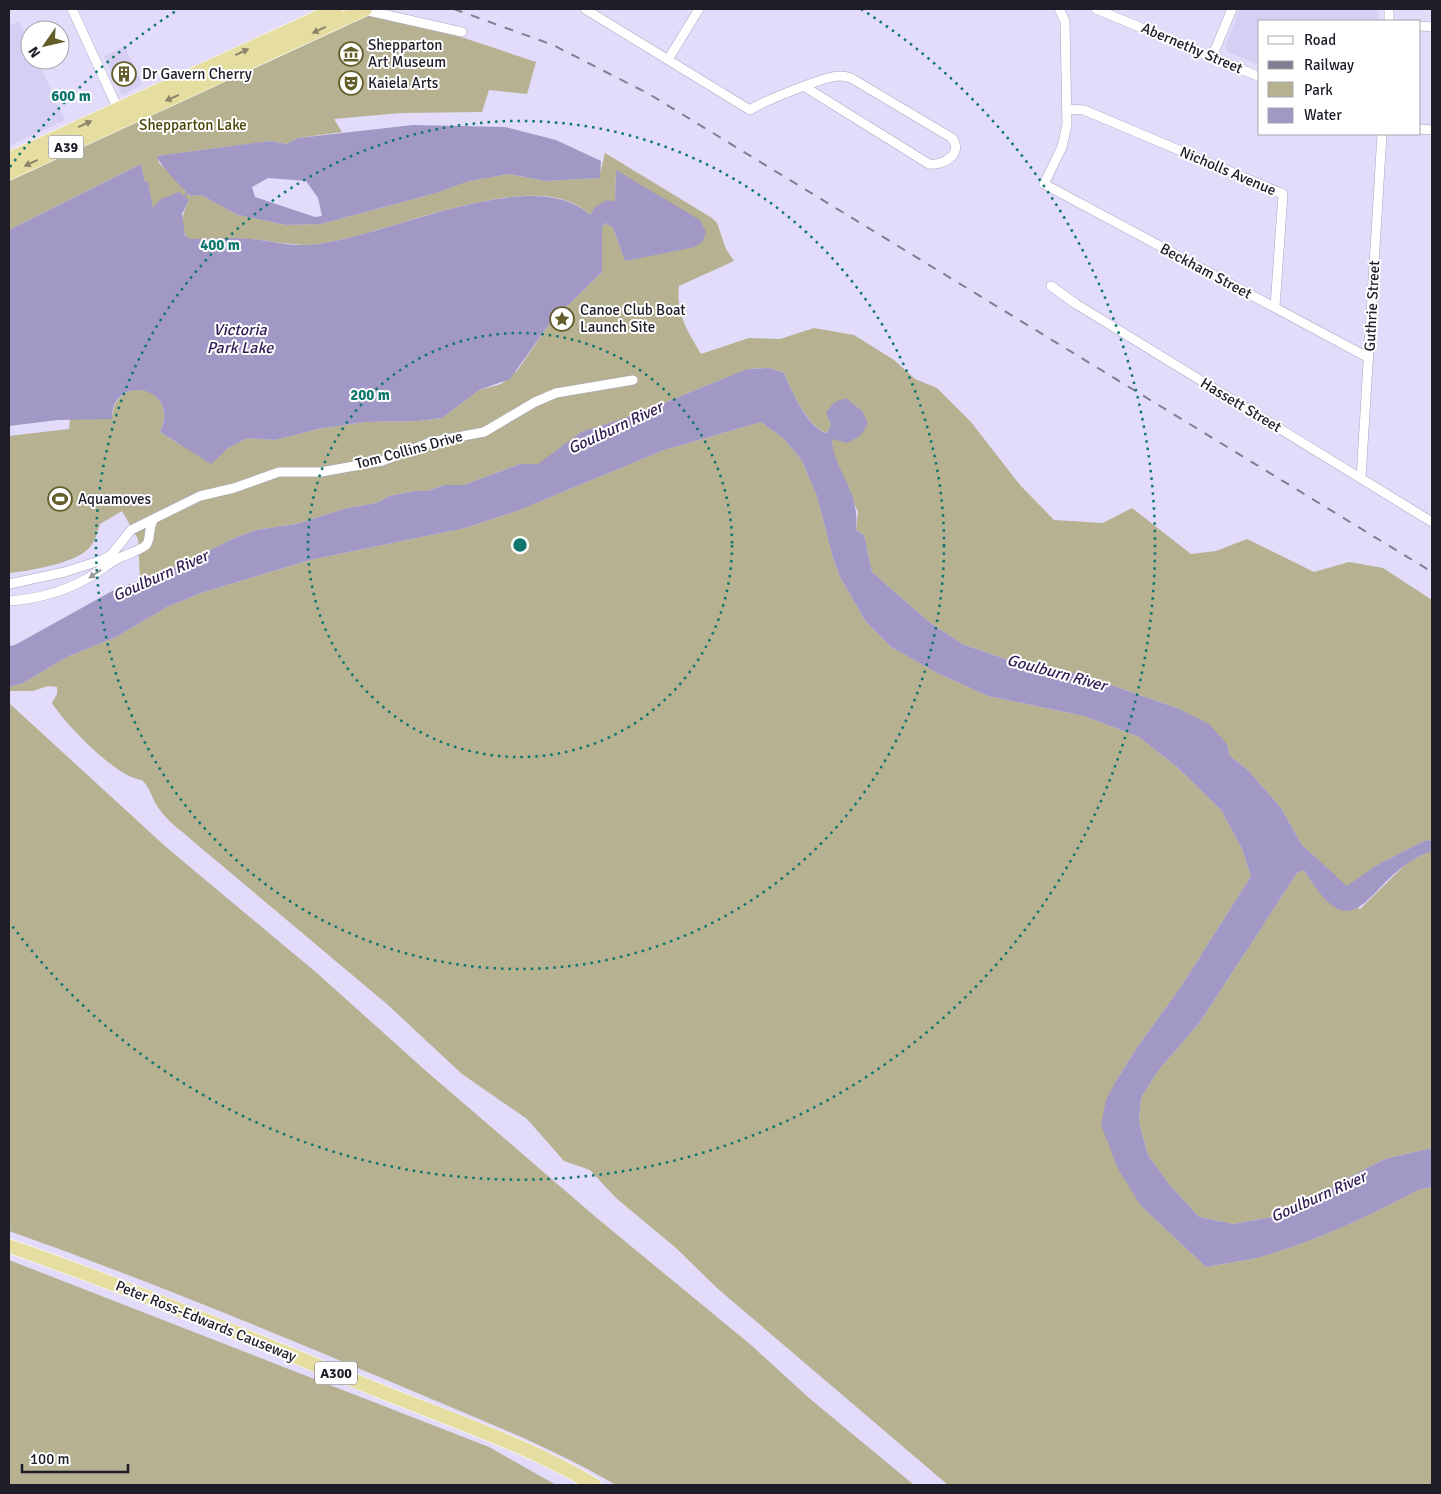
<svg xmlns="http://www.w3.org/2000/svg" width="1441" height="1494" font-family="Signika,sans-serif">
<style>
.built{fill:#d6cef3}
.green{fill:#b5b191}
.water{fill:#a298c5;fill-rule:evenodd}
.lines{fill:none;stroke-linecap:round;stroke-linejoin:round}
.stream{stroke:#a298c5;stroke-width:2}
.minor-casing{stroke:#aca6c3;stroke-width:10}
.trunk-casing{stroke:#fff;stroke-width:15}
.minor{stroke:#fff;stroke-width:9}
.trunk{stroke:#e6dea0;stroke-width:14}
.rail{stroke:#817d92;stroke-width:2;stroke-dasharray:9 9;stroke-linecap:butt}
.oneway{fill:#8c876a}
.oneway2{fill:#9a999e}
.ring{fill:none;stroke:#0f766e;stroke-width:2.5;stroke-dasharray:2.5 5}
.labels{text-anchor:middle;stroke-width:4;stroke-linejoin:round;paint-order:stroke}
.shield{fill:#fff;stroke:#626068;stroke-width:1}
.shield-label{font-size:14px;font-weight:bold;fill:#1e1c27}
.poi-label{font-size:15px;fill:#1e1c27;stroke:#fff;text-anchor:start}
.street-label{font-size:15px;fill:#1e1c27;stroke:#fff}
.park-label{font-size:15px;fill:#4b4406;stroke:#fff}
.water-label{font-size:16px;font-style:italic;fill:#2f1d54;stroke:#fff}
.centre{fill:#0f766e;stroke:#fff;stroke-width:2.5}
.ring-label{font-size:15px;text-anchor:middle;font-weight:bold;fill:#0f766e;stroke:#fff;stroke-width:4;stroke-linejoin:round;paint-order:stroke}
</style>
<rect width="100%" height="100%" fill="#e2dbfa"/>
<g class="built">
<polygon points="1239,9 1378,9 1377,21 1260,21 1260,65 1228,52 1225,48"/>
<polygon points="19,21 30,44 30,60 37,60 65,120 9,146 9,26"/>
<polygon points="125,46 142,85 122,95 104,56"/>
</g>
<g class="green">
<path d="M368 15 461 37 536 62 527 94 489 90 482 112 400 113 334 119 342 132 298 138 287 144 270 141 158 156 159 163C171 173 179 185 190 196L201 195 238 215 286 225 321 224 436 193 468 181 509 174 545 181 599 178 605 153 712 218 717 223 726 249 734 261 679 286C676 314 687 330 701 354L749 338 780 339 814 328 854 335 894 360 915 379 937 388 971 422 1020 485 1054 520 1103 523 1132 508 1191 554 1216 551 1247 539 1314 572 1349 562 1383 568 1432 600V840L1424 841 1377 865 1347 887 1302 845 1281 808 1248 770 1229 755 1227 744 1177 708 1085 676 1033 663 1020 664 962 644 929 622 872 572 864 535 856 530 858 512 833 454 832 438 847 443 827 412 831 425 827 433C809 429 791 390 784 373L769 368 747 369 637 414 582 432 538 465 520 464 464 485H444L427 491H414L389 496 377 503 347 508 296 524 256 530 232 539 185 563 140 579 138 539 122 511 100 524C97 533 95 543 88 549 75 563 29 571 9 573V436L69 429 70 419H112C114 371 181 387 160 432L177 443 227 449 247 438 275 440 318 429 365 422 418 421 442 418 479 390 501 384 517 371 550 323 602 272V227L606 223 613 228 625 261 699 244 616 170 615 203 595 208 590 215C537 159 376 242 308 245 289 245 269 240 251 239 231 237 210 239 190 240 177 228 183 213 189 200L161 199 153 209 148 182H145L141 164 9 230V181Z"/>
<path d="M761 422 784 439 801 459 817 496 833 558 840 577 866 622 891 647 937 673 988 696 1084 716 1139 737 1177 767 1221 810 1242 849 1251 876 1182 985 1136 1049 1116 1081 1141 1206 1206 1267C1221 1264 1237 1262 1252 1259 1307 1245 1368 1217 1418 1190L1432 1187V1485H948L717 1288 676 1248 616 1198 590 1170 564 1161 527 1119 462 1074 388 1005 194 842C181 830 164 819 156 804 150 794 151 789 142 780 117 778 66 725 52 703L57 694V687L48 686 33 691H9V687L23 683 67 657 116 637 167 607 201 593 310 560 465 528 517 511 664 450Z"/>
<path d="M9 703 166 847 318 974 426 1071 598 1219 751 1345 809 1398 914 1485H616C546 1444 470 1416 396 1384 268 1330 139 1277 9 1231Z"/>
<polygon points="1428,852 1432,852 1432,1148 1385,1159 1344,1180 1288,1214 1233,1224 1199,1217 1169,1184 1148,1155 1139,1122 1141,1098 1157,1072 1200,1022 1297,873 1304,870 1313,884 1360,909 1407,863"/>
<polygon points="9,1260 489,1447 556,1485 9,1485"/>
</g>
<g class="water">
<path d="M413 125 505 127 556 140 601 161 600 178 545 181 509 174 469 181 436 193 321 224 286 225 238 215 201 195 191 196C183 190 159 164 157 156L270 141 287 144 298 138ZM268 178 306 181 318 198 322 216 315 217 255 197 252 187Z"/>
<path d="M141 164 145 182 148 181 153 208 161 199 179 192 189 200 182 214 185 235 190 239C210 239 231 237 251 239 269 240 289 246 308 245 379 241 533 160 590 215L595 207 607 200 615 202 616 170 700 220 706 232 703 241 695 247 625 261 613 228 606 223 602 227V272L550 323 510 379 479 390 442 418 418 421 365 422 318 429 275 440 247 438 227 449 211 464 160 432C182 386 111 372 112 419L58 420 9 426V230Z"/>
<path d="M769 368 784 373C791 390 809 430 827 433L831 425 826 412 835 402 846 398 863 412 868 424 860 436 847 443 832 439C834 474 860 487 856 530L864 535 872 572 929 622 962 644 1020 664 1033 663 1085 676 1177 708 1209 724 1227 744 1229 755 1248 770 1281 808 1302 845 1347 886 1377 865 1424 841 1432 840V852C1426 852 1420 856 1415 859 1366 885 1355 955 1304 870L1297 873 1200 1022 1157 1072 1141 1098 1139 1122 1148 1155 1169 1184 1199 1217 1233 1224 1288 1214 1344 1180 1385 1159 1432 1148V1187L1418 1190C1368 1217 1307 1245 1252 1259 1237 1262 1221 1264 1206 1267L1141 1206 1118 1169 1101 1125 1106 1100 1116 1081 1136 1049 1182 985 1251 876 1242 849 1221 810 1177 767 1139 737 1084 716 988 696 937 673 891 647 866 622 840 577 833 558 817 496 801 459 784 439 761 422 664 450 517 511 465 528 310 560 201 593 167 607 116 637 67 657 23 683 9 687V646L15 645 114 590 185 563 232 539 256 530 296 524 347 508 377 503 389 496 414 491H427L444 485H464L520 464H538L581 432 637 414 747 369Z"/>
</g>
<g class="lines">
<polyline class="stream" points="185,196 187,193"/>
<g class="minor-casing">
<g id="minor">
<polyline points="72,9 118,109"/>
<path d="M585 9 750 110C764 101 825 76 840 76 843 76 848 77 851 78L952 138C964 154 943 166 929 164L805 87"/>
<polyline points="1059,9 1065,21 1067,125 1062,147 1044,184 1369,358"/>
<polyline points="1096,9 1260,77"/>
<polyline points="364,10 462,32"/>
<polyline points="1389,21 1389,9"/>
<polyline points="1420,26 1432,27"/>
<polyline points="1212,57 1232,9"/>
<polyline points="669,58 699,9"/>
<polyline points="1067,109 1084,110 1283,194 1275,307"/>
<polyline points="1420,129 1432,130"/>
<polyline points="1051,286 1076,304 1432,522"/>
<polyline points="1361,478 1382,134"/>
<polyline points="9,584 65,572 102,560 111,555 131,530 200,496 234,488 279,472 321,472 382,461 431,442 484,432 535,402 556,393 633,380"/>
<path d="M9 601C35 599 63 592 86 579 98 573 107 564 119 558 125 555 143 549 146 545 151 540 148 529 153 520"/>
</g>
</g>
<g class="trunk-casing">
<g id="trunk">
<polyline points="9,159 336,9"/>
<polyline points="9,173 365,9"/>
<path d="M9 1246C133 1289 254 1340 375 1389 448 1419 526 1444 594 1485"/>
</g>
</g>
<use href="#minor" class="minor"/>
<use href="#trunk" class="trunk"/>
<polyline class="rail" points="454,9 553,45 649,94 1432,572"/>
</g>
<defs><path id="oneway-solid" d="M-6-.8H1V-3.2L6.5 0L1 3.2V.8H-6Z" transform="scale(1.25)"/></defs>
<g class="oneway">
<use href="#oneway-solid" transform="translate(319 30) rotate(155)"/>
<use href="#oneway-solid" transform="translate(242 52) rotate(-25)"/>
<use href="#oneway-solid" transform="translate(172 98) rotate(156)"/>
<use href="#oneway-solid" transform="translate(85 124) rotate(-25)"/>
<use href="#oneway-solid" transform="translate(31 163) rotate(155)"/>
</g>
<use class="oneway2" href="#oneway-solid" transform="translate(95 574) rotate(146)"/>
<g class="ring">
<circle cx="520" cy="545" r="212"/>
<circle cx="520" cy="545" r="424"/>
<path d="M10 167A635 635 0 0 1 179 9M861 9A635 635 0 1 1 10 923"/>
</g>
<defs>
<g id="museum-ring" transform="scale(1.25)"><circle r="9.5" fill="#fff" stroke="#635d29" stroke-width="1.5"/><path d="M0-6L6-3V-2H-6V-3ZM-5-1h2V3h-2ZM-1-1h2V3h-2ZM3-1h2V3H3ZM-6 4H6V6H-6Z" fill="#635d29"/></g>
<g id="building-ring" transform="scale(1.25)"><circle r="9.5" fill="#fff" stroke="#635d29" stroke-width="1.5"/><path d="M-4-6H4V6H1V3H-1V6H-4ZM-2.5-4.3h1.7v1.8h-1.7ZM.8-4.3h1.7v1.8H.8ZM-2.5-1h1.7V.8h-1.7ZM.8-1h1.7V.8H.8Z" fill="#635d29"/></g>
<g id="theatre-ring" transform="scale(1.25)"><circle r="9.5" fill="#fff" stroke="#635d29" stroke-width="1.5"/><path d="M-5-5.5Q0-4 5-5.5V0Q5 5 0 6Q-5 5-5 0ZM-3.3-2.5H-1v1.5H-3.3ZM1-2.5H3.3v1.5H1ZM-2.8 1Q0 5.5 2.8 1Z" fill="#635d29"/></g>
<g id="sight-ring" transform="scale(1.25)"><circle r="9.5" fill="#fff" stroke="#635d29" stroke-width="1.5"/><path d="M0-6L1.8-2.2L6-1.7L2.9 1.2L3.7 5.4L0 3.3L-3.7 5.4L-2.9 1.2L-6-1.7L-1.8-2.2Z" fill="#635d29"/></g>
<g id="stadium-ring" transform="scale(1.25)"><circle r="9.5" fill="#fff" stroke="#635d29" stroke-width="1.5"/><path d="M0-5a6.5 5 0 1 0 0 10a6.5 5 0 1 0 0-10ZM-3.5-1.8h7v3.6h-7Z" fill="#635d29"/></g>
</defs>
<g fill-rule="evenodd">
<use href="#museum-ring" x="351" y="54"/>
<use href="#building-ring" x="124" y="74"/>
<use href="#theatre-ring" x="351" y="83"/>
<use href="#sight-ring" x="562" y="319"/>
<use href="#stadium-ring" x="60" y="499"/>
</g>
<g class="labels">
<g class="shield">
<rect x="48.5" y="135.5" width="35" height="23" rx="4"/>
<rect x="315" y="1361.5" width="42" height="23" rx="4"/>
</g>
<g class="shield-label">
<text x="66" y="152">A39</text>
<text x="336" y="1378">A300</text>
</g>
<g class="poi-label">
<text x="368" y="50">Shepparton<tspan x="368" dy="17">Art Museum</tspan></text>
<text x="142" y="79">Dr Gavern Cherry</text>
<text x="368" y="88">Kaiela Arts</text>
<text x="580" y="315">Canoe Club Boat<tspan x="580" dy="17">Launch Site</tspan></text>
<text x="78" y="504">Aquamoves</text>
</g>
<g class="street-label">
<text transform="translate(1192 48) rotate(23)" y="5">Abernethy Street</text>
<text transform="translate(1228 171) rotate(23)" y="5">Nicholls Avenue</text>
<text transform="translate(1206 271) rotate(28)" y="5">Beckham Street</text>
<text transform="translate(1372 306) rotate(-87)" y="5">Guthrie Street</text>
<text transform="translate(1241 405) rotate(31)" y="5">Hassett Street</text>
<text transform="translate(409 450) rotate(-15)" y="5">Tom Collins Drive</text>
<text transform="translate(206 1321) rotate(22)" y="5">Peter Ross-Edwards Causeway</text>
</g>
<g class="park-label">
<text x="193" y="130">Shepparton Lake</text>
</g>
<g class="water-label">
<text x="240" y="335">Victoria<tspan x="240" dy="18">Park Lake</tspan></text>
<text transform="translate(615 427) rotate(-25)" y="6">Goulburn River</text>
<text transform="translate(160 575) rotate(-24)" y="6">Goulburn River</text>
<text transform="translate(1057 672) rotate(15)" y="6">Goulburn River</text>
<text transform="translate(1318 1196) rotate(-24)" y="6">Goulburn River</text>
</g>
</g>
<circle cx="520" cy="545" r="8" class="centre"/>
<g class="ring-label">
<text x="71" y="101">600 m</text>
<text x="220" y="250">400 m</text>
<text x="370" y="400">200 m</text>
</g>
<rect width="1441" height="1494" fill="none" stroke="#1e1c27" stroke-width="20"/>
<rect x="1258" y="20" width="162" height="115" fill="#ffffff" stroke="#a5a4a9"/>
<rect x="1268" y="36" width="25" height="8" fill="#ffffff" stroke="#a5a4a9"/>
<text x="1304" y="45" font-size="15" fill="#1e1c27">Road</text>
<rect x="1268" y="61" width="25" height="8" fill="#817d92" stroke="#a5a4a9"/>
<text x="1304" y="70" font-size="15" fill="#1e1c27">Railway</text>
<rect x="1268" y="82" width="25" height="15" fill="#b5b191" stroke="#a5a4a9"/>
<text x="1304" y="95" font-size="15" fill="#1e1c27">Park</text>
<rect x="1268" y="108" width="25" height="15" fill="#a298c5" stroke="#a5a4a9"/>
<text x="1304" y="120" font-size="15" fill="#1e1c27">Water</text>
<g transform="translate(45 45) rotate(236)"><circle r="24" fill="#ffffff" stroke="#a5a4a9"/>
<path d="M0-4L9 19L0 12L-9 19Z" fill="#635d29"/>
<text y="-8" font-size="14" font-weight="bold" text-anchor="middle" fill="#1e1c27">N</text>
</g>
<path d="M22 1464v8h106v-8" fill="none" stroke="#1e1c27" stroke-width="2.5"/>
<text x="30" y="1464" font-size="15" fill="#1e1c27" stroke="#ffffff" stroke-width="4" paint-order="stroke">100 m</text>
</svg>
